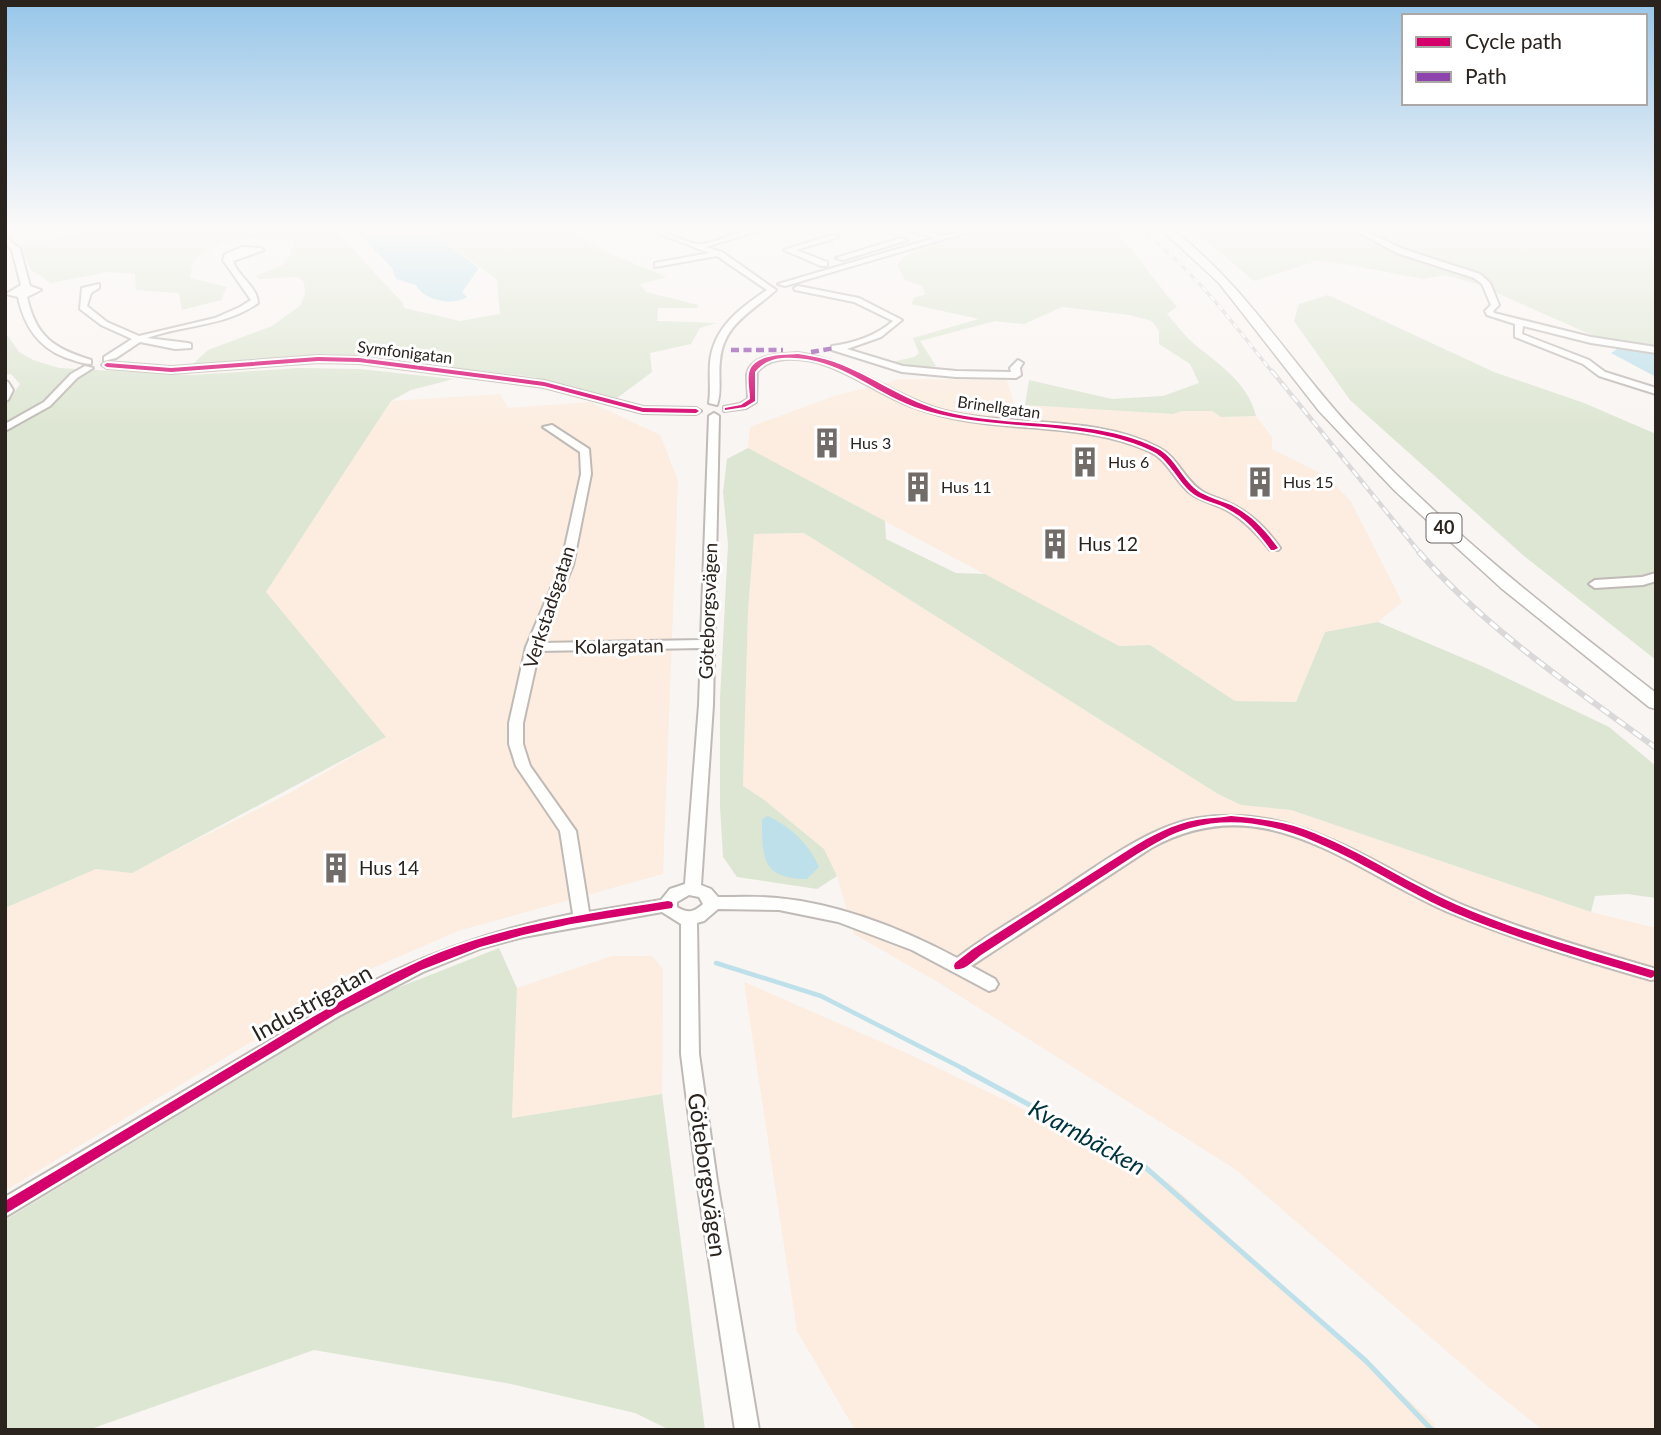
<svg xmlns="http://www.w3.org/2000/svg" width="1661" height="1435" font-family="Lato,sans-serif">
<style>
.built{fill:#fcede0}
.green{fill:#dde6d2}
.water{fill:#bde0ea}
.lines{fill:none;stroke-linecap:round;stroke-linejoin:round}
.stream-far1{stroke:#bde0ea;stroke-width:4.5}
.stream{stroke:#bde0ea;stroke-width:5}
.minor-casing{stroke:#bfbab6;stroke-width:4}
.highway-casing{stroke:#bfbab6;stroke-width:3}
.minor{fill:#fefefd;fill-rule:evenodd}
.highway{fill:#fefefd;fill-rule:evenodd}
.rail-far2-casing{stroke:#dad8d8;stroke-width:3.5}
.rail-far1-casing{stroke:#dad8d8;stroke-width:4.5}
.rail-casing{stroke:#dad8d8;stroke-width:6}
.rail-far2{stroke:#fff;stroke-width:2;stroke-dasharray:6;stroke-linecap:butt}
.rail-far1{stroke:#fff;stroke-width:2.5;stroke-dasharray:8;stroke-linecap:butt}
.rail{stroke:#fff;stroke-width:3.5;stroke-dasharray:10;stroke-linecap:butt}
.quiet{stroke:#8e44ad;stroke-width:4.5;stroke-dasharray:8 4.5;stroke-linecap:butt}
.cycleway-casing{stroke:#fff;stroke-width:4}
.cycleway{fill:#d6006c;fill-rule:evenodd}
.labels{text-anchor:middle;stroke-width:6;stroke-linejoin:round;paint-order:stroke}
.far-street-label{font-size:16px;fill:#2a231e;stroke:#fff}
.far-poi-label{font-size:16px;fill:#2a231e;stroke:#fff;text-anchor:start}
.shield{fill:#fff;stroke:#6a6562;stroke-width:2}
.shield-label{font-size:18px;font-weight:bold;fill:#2a231e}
.poi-label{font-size:19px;fill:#2a231e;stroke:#fff;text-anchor:start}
.street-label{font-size:19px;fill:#2a231e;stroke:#fff}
.near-street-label{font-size:23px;fill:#2a231e;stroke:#fff}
.near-water-label{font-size:24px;font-style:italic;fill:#00323e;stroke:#fff}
</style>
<rect width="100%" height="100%" fill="#f9f5f2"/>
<g class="built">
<polygon points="900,379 1007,380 1014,404 1173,414 1182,411 1212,411 1221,417 1256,416 1272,437 1272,449 1326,476 1350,500 1402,602 1378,622 1325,632 1297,702 1235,701 1150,645 1119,646 748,448 750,427 834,396"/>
<polygon points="500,394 508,408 590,402 660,435 678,480 663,874 458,931 373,968 5,1191 5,908 96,869 132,872 290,793 386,737 266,592 391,401"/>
<polygon points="804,533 1218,794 1241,805 1291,810 1591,912 1656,928 1656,1430 1543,1430 1486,1385 1235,1169 936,981 854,934 837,876 824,849 763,799 743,786 748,611 754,534"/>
<polygon points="612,956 652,956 663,969 662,1094 512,1118 517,988"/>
<polygon points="744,982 902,1051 1145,1167 1172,1185 1433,1422 1436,1430 855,1430 797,1331"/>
</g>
<g class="green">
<path d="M87 230H335L403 303 404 308 460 321 500 314 497 279 427 230H571C579 243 649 269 667 277L640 284 646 292 698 305 697 308H658L657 321 716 323 700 328 691 344 650 353 652 372 617 398 534 377 330 354 193 364 208 350 272 326 301 305 305 293 304 282 298 277 258 279 256 276 282 265 293 253V241C255 234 224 236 193 261L190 278 227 287 221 300 182 310 179 293 136 290 135 274 108 272 51 283 31 270 20 244 74 236Z"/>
<path d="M980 230H1115C1137 254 1155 282 1177 307L1167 314C1176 324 1184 335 1193 343 1218 364 1248 382 1256 416L1221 417 1212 411H1182L1173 414 1025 405 1029 380 1112 399 1163 396 1199 383 1190 364 1159 344V331L1152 321 1130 315 1062 307 1024 324 995 321 920 341 936 366 917 369 888 363 914 357 919 353 913 338 979 319 911 304 915 297 925 295 923 286 905 280 897 265C908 247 960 240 980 230Z"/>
<polygon points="1194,230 1656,230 1656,349 1594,336 1477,284 1445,275 1423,279 1345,264 1317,261 1254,281"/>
<polygon points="1328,295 1494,372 1584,403 1656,434 1656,660 1524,556 1350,400 1294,321 1299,304"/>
<polygon points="5,332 19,352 33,360 59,368 193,375 298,368 360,369 454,379 411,390 391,401 266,592 386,737 132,873 96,869 5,908 5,406 20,384 11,374 5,375"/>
<polygon points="748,448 885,521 886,539 956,573 985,574 1119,646 1150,645 1235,701 1296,702 1325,632 1378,622 1484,667 1609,727 1656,766 1656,898 1627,894 1595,896 1591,912 1291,810 1241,805 1218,794 804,533 754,534 748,611 743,786 763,799 824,849 837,876 817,889 737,877 723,857 720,806 720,699 728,544 723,492 727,459"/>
<polygon points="499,948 517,988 512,1118 662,1094 705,1430 670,1430 635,1413 511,1384 314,1350 88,1430 5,1430 5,1220 374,997"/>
</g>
<g class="water">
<path d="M355 230H427L479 268 462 292 467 297C453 306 424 301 416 285L396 279 392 268Z"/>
<polygon points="1620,347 1656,353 1656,377 1611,353"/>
<path d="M768 816C791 827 809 844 819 867L807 879C762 879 762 858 762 819Z"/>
</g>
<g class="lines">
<polyline class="stream-far1" points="716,963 821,996 966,1070"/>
<polyline class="stream" points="963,1069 1145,1167 1366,1361 1432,1430"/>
<g class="minor-casing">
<g id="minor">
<path d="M650 230C667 230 682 243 699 244 715 245 739 228 760 230L706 247 722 252 776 290C752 312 723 324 720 361 718 376 722 391 717 405L709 403C711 390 709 377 710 363 713 328 740 308 767 290L717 256 655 267V263L709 253Z"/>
<path d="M907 230C919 229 929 234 941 235 952 236 963 229 975 230L785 286 778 284 935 238Z"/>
<polygon points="1354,230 1363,230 1403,249 1480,274 1490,283 1499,305 1493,311 1494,313 1591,337 1656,347 1656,353 1591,343 1523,326 1522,334 1589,360 1605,372 1656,388 1656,394 1599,376 1583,364 1515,337 1515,324 1487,315 1485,311 1491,305 1482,284 1474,278 1397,253"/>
<polygon points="832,235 839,237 796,250 827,262 827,266 821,266 784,250"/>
<path d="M5 236 20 249 30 286 41 290 27 297C36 337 53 348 91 360V364C82 364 73 360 64 357 37 346 24 325 18 297L6 294 21 285 12 250 5 242Z"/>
<polygon points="901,238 908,240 843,260 836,258"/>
<path d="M242 247 260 248 264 250 233 261C238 277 257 286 258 303 224 327 185 324 147 338L188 343 191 344V348L175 349 140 342 116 358 104 361V357L132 339 101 325 80 309 82 288 99 284V288L91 293 87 306 107 322 139 336 215 318 240 307 251 300 223 260 225 254Z"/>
<path d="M798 286 859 298 902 320 881 337 847 349 903 366 956 371 1011 372 1010 368 1018 360 1023 363 1020 368 1021 375 1016 378 956 377 902 372 832 350V346C854 343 876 336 893 321L854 302 795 290 794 288Z"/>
<path d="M798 353C852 360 893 397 945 411 1013 428 1096 414 1159 448 1177 457 1184 479 1200 490 1208 496 1219 498 1229 503 1251 513 1266 528 1280 548L1278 550H1270C1257 533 1243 518 1223 508 1212 503 1198 500 1189 492 1174 479 1167 459 1149 451 1074 418 989 436 913 407 869 391 834 356 785 359 773 360 764 363 757 372L756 402 746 408 724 411V407L740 404 748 399C748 391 747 383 747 375 750 354 782 354 798 353Z"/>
<polygon points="318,356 359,357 544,381 643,407 696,408 701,411 696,414 643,413 544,387 359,363 318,362 171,373 107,368 102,365 107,362 171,367"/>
<polygon points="85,366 93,368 77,378 50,406 5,431 5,424 44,402 71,374"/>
<polygon points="5,381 8,382 13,390 8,400 5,401"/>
<path d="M714 413 719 416 713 705 701 885 711 889 718 897C737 897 758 896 777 898 840 904 903 929 957 958 987 935 1019 917 1050 897 1094 869 1147 826 1199 818 1301 802 1376 869 1465 906 1527 931 1591 950 1656 969V979L1651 980C1584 961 1518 941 1453 914 1351 871 1266 784 1151 848L971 966 995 979 998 984 995 989 989 991 912 950 838 922 779 910 718 909 704 921 697 923 699 1054 717 1181 759 1430H735L697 1181 681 1054V924L662 912 523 937 482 948 423 972 339 1016 5 1217V1197L354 991C424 954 495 929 573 914L560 831 516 766 509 744V723L526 647 561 565 581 474 580 452 543 427 552 425 589 449 591 474 573 565 541 643 701 640 709 416ZM701 648 699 705 685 884 670 889 661 900 589 912 576 831 530 766 523 744V723L539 651ZM689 895 699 897 703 904C694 912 688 914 677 907V902Z"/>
<polygon points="1656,573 1656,581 1643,585 1595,588 1589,584 1595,580 1642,577"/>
</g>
</g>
<g class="highway-casing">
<path id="highway" d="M1162 230H1173C1246 286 1292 365 1354 431 1445 529 1550 611 1656 693V709L1649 707 1501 588 1395 491 1319 411 1219 283Z"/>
</g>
<use href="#minor" class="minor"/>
<use href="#highway" class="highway"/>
<g class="rail-far2-casing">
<path id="rail-far2" d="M1141 230C1194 270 1232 322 1273 373"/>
</g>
<g class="rail-far1-casing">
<polyline id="rail-far1" points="1272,371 1420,553"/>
</g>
<g class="rail-casing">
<path id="rail" d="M1419 552C1487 630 1573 687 1656 748"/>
</g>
<use href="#rail-far2" class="rail-far2"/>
<use href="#rail-far1" class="rail-far1"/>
<use href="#rail" class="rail"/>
<g class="quiet">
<polyline points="731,350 783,350"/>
<polyline points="811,352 835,348"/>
</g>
<g class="cycleway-casing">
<g id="cycleway">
<path d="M798 354C810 356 822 358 834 362 873 376 905 402 946 412 1013 429 1093 417 1156 448 1176 457 1182 482 1201 493 1211 498 1221 501 1231 505 1251 515 1265 530 1278 548L1274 550H1271C1258 532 1245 517 1224 507 1214 502 1200 500 1191 492 1176 479 1169 458 1150 450 1079 417 991 434 915 407 869 390 835 354 782 358 771 359 762 363 755 372V401L745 407 725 410V408L741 405 750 399C750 391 747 378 750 370 757 354 783 355 798 354Z"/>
<polygon points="318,357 359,358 544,382 643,408 696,409 699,411 696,413 643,412 544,386 359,362 318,361 171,372 107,367 104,365 107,363 171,368"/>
<path d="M1231 816C1252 818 1273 820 1294 826 1351 844 1402 881 1457 905 1521 933 1588 951 1655 971L1656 975 1651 978C1584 958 1517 939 1453 912 1371 877 1285 801 1190 828 1171 833 1154 844 1137 854L981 955C974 960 965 971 955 969L954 966 955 963 973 949 1130 849C1151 836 1173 824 1197 820 1208 818 1219 818 1231 816Z"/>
<path d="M668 901 672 902 673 905 672 908 571 924 523 935 480 947 421 970 336 1014 5 1214V1201C86 1153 166 1105 246 1057 309 1019 372 980 441 952 514 924 592 913 668 901Z"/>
</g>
</g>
<use href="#cycleway" class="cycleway"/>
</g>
<linearGradient id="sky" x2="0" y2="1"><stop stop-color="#97c6e9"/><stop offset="0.53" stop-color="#fcfaf9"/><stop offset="1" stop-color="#fcfaf9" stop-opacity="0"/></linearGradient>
<rect width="1661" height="430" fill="url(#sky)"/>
<defs>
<g id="building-bare" transform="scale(2.415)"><path d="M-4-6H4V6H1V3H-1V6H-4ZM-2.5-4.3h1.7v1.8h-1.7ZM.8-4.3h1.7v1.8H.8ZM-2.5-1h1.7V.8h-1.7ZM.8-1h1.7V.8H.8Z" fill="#726c68" stroke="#fff" stroke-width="2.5" paint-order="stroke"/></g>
</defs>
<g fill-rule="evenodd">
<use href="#building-bare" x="827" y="443"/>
<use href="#building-bare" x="1085" y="462"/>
<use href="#building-bare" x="1260" y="482"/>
<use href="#building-bare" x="918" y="487"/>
<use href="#building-bare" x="1055" y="544"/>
<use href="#building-bare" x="336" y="868"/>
</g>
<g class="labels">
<g class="far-street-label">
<text transform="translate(405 352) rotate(7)" y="6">Symfonigatan</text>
<text transform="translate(999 407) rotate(8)" y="6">Brinellgatan</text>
</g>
<g class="far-poi-label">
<text x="850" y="449">Hus 3</text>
<text x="1108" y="468">Hus 6</text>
<text x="1283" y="488">Hus 15</text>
<text x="941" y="493">Hus 11</text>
</g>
<rect class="shield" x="1426.5" y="513.5" width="35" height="29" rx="5"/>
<g class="shield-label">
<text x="1444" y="534">40</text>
</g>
<g class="poi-label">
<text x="1078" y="551">Hus 12</text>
<text x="359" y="875">Hus 14</text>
</g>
<g class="street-label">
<text transform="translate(549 607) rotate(-72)" y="7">Verkstadsgatan</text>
<text transform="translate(708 611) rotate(-88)" y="7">Göteborgsvägen</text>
<text transform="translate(619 646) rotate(-1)" y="7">Kolargatan</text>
</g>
<g class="near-street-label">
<text transform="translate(312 1003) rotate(-29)" y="8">Industrigatan</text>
<text transform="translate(707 1175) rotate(82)" y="8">Göteborgsvägen</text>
</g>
<g class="near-water-label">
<text transform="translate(1087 1138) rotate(29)" y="8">Kvarnbäcken</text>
</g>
</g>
<rect width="1661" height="1435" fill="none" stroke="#2a231e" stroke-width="14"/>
<rect x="1402" y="14" width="245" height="91" fill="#ffffff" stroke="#aaa7a5" stroke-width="2"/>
<rect x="1416" y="37" width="35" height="10" fill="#d6006c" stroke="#aaa7a5" stroke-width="2"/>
<text x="1465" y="49" font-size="21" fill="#2a231e">Cycle path</text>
<rect x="1416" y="72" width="35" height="10" fill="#8e44ad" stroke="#aaa7a5" stroke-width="2"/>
<text x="1465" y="84" font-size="21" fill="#2a231e">Path</text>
</svg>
